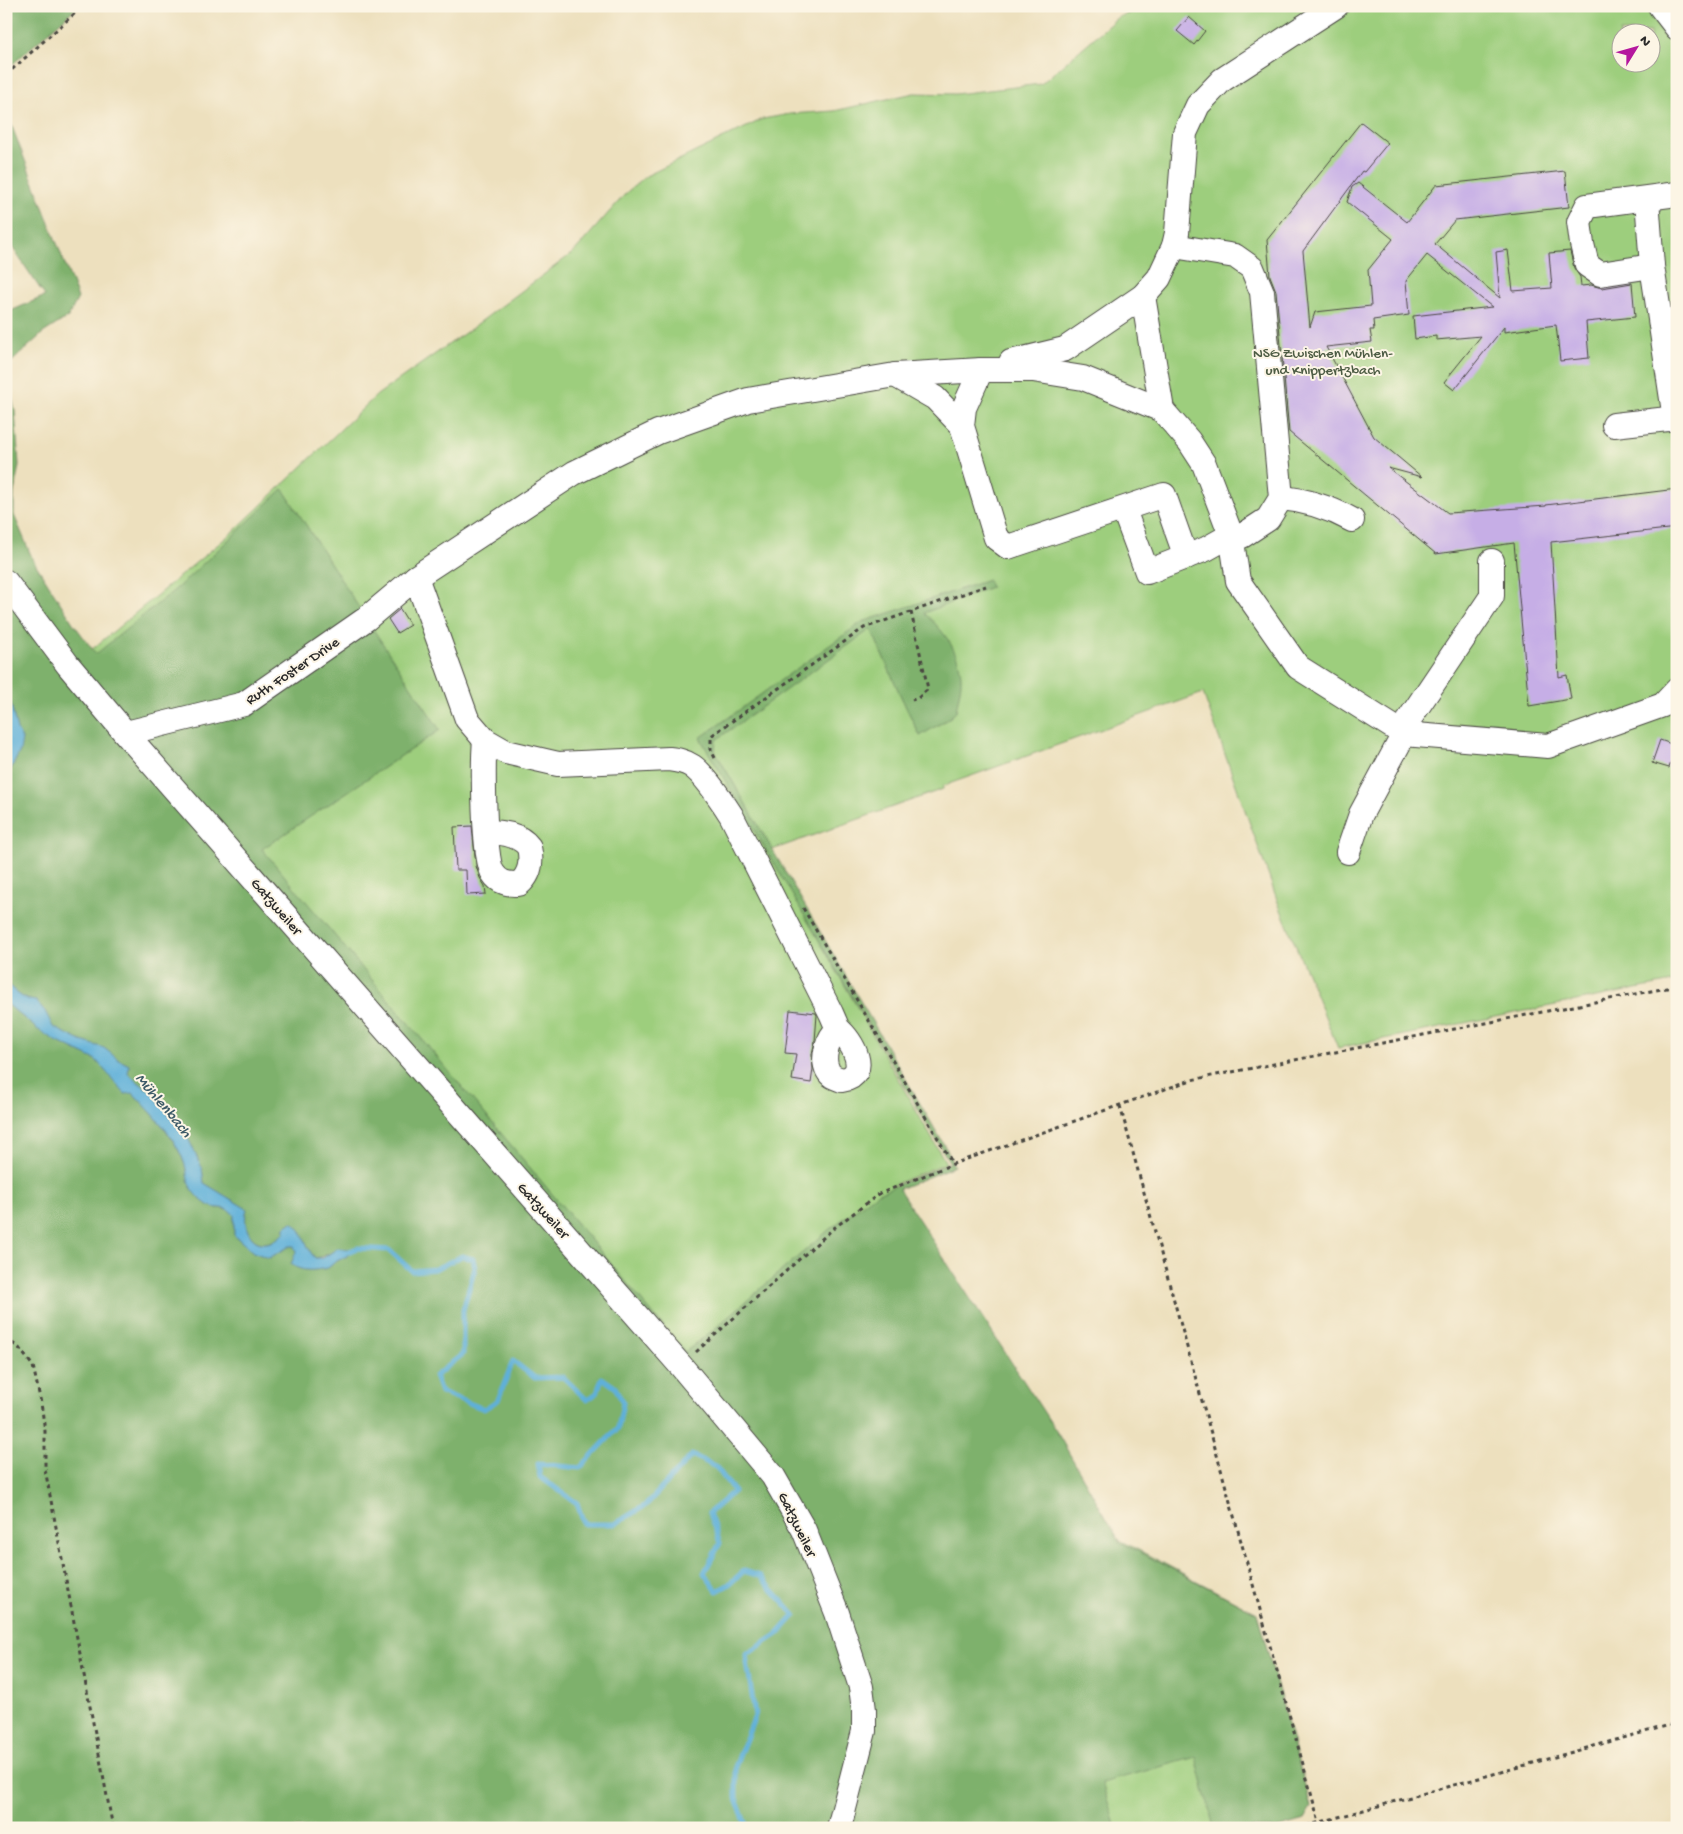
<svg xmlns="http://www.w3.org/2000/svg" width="1683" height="1834" font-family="'Gochi Hand',sans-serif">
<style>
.green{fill:#9dce7d;stroke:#647c54;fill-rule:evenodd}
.forest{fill:#7eb16c;stroke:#546e4c}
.water{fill:#5eb0d9;stroke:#446e82}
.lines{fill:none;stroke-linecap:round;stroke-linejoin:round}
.stream{stroke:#5eb0d9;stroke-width:5}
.building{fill:#c6aee6}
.minor-casing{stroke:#484641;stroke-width:26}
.path{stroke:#484641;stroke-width:3;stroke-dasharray:4 4;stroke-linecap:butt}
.minor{stroke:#fff;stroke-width:24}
.labels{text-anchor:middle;stroke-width:4;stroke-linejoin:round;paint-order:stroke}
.park-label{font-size:15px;fill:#4d5c44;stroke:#fcf5e5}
.street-label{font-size:15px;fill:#2b2b2b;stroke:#fcf5e5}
.water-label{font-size:16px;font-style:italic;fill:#3d5a68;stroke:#fcf5e5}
</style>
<rect width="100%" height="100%" fill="#fcf5e5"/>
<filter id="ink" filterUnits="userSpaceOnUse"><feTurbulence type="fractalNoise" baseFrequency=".02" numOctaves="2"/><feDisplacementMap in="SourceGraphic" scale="10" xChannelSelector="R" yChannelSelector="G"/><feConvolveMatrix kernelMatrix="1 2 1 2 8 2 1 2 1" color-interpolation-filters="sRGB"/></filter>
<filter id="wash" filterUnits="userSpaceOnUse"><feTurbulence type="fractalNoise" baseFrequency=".0096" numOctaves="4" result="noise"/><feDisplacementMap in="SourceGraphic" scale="20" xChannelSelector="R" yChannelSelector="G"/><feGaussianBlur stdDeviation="1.12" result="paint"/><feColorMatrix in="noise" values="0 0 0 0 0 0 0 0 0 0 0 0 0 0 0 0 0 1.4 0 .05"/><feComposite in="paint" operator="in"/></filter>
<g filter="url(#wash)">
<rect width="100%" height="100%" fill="#ede0be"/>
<path class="green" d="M1150 6H1677V981L1338 1048 1279 905 1203 693 943 786V789L772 850 771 848 767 849 946 1163 893 1185 1118 1539 1257 1613 1311 1807 1304 1820 1275 1828H846L79 660 234 531 377 395 472 328 574 252 627 192 646 176 763 119 790 114 834 111 914 93 955 94 1041 84 1118 17ZM1620 32H1650V62H1620Z"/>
<g class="forest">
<polygon points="6,6 78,6 6,70"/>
<polygon points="6,111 78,298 68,317 43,333 6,367 6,313 45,296 6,238"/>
<path d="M6 372 15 411 19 465 14 493V515L33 560 73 623 96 654 177 588 283 489 363 614 440 730 262 849 685 1352 713 1330 831 1228 878 1193 950 1163 700 738 862 622 988 580 991 587 924 613C943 630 959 650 961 676 962 687 957 701 956 712L948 719 920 736 903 701 871 629 716 740 715 751 947 1150 954 1166 899 1189 1058 1434 1120 1542 1257 1613 1311 1808 1304 1820 1277 1828H1214L1196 1757 1102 1783 1116 1828H839L864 1731V1710L861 1687 837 1613 804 1530 773 1476 681 1366 179 794 133 738 180 804 307 951 441 1099 768 1482 784 1508 818 1579 857 1688 860 1733 847 1783 832 1828H6V1003L37 1029 56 1041 96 1060 125 1093H133C153 1114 175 1137 185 1165 188 1175 187 1185 195 1194 198 1198 206 1204 210 1206 220 1210 227 1206 234 1215V1235L253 1252 269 1258 290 1246H295L296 1252 291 1264C302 1273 316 1270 328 1268L335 1262 347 1256 350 1250C333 1247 331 1256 315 1258 305 1248 305 1230 292 1222L285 1227V1233C278 1238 272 1243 263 1243 247 1242 243 1221 247 1209L204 1183 202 1168 189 1140 152 1093 128 1074 129 1065 119 1060 104 1048 81 1041 52 1027 45 1011 36 1001C22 1000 16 992 6 983V779L20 751 22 739 17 730 6 683Z"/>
</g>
<g class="water">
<polygon points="6,683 17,730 22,739 20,751 6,779"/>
<path d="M6 983C16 992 22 1000 36 1001L45 1011 53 1027 81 1041 104 1048 119 1060 129 1065 128 1074 152 1093 189 1140 202 1168 204 1183 247 1209C242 1223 249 1246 267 1243 274 1242 279 1237 285 1233V1227L292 1222C305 1230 305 1248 315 1258H323L338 1248 350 1249 347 1256 335 1262 328 1268C316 1270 302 1273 291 1264L296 1252 294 1246H290L269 1258 253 1252 234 1235V1215C227 1205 220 1210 210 1206 206 1204 198 1198 195 1194 187 1185 188 1175 185 1165 176 1137 153 1114 133 1093L125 1094 96 1060 56 1041 37 1029 6 1003Z"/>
</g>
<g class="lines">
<polyline class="stream" points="345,1253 357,1248 389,1250 412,1271 435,1269 462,1256 473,1259 475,1268 463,1310 463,1354 435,1376 441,1392 484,1409 498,1400 513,1361 535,1378 563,1377 587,1400 597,1393 602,1378 615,1387 623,1403 618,1428 580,1468 538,1464 540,1477 577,1503 584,1524 615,1524 646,1505 692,1455 716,1467 734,1491 709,1513 720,1543 704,1573 717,1591 728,1585 744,1571 760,1576 795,1615 778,1634 746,1655 755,1716 736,1764 736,1798 747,1828"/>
</g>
<g id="blocks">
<g class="building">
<polygon points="1189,17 1205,31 1194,45 1177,31"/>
<polygon points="1361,122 1388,143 1364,172 1362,171 1303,251 1310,327 1315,312 1371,306 1368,270 1393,239 1347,202 1352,187 1358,183 1407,222 1436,185 1565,171 1569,207 1455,220 1435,244 1500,298 1496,252 1508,250 1513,291 1552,288 1549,253 1570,251 1574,268 1580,277 1581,286 1591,285 1602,288 1632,283 1635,317 1586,322 1589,358 1560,361 1556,325 1504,332 1504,327 1454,390 1444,382 1481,336 1436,340 1436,336 1415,339 1413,316 1492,307 1427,255 1406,281 1409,315 1373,320 1374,330 1370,330 1372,342 1326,347 1374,437 1422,477 1388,468 1448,513 1546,506 1546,505 1677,489 1677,528 1551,542 1559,677 1567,675 1571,699 1529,706 1514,543 1436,554 1289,432 1276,291 1270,276 1267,240"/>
<polygon points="400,609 410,625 397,633 388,619"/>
<polygon points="1660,740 1677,746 1677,764 1671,762 1669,768 1652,763"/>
<polygon points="472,826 476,866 480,878 485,886 486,894 467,895 466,870 456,870 454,827"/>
<polygon points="790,1010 816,1013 817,1015 815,1041 812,1054 813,1069 811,1083 792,1080 796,1054 785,1053"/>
</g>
</g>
</g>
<g filter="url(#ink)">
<use href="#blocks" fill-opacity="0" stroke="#484641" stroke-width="1"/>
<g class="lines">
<g class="minor-casing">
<g id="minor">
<polyline points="1660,6 1677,28"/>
<polyline points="1647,199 1652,266 1675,419"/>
<polyline points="1652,266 1600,274 1587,265 1582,244 1579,222 1587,206 1677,194"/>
<polyline points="1143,296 1162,410"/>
<polyline points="1011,362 1065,349 1143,296 1159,278 1174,246 1177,233 1185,133 1198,105 1222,80 1336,6"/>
<polyline points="981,370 964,408 962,426 996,538 1008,547 1164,495 1186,557"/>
<polyline points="895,375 935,398 962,426"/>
<polyline points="1614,425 1677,418"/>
<path d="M1281 498C1306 500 1330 508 1352 520"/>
<polyline points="1124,510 1147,572 1206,549 1231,535 1242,536 1268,519 1281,498 1262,292 1252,268 1235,256 1174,246"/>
<path d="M416 577 467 719 485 740 506 752 558 764 669 759C677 760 685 761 692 766 705 775 722 801 731 815L831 1013 838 1029C828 1038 821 1058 828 1071 831 1077 837 1078 842 1080 872 1075 852 1040 838 1029"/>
<polyline points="6,582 68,665 127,735 681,1366 773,1476 804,1530 837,1613 861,1687 864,1710 864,1731 839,1828"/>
<polyline points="126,733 244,704 366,619 416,577 574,473 658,432 748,400 895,375 981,370 1033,370 1083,378 1162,410 1189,441 1204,464 1231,535 1238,581 1298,667 1404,734 1548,746 1663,705 1677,690"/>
<path d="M485 740C483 761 483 859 493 873 499 883 508 884 519 884 531 874 532 861 529 847 519 834 502 832 486 832"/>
<polyline points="1348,852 1361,814 1404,734 1410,718 1492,596 1492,561"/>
</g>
</g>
<g class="path">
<polyline points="6,75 83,6"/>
<polyline points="911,612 928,689 918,698 912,700"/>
<polyline points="715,758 711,750 711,736 864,628 986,586"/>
<polyline points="803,908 953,1164"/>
<polyline points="1120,1106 1319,1822"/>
<polyline points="6,1338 19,1348 33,1366 41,1403 45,1431 45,1469 113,1828"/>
<polyline points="696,1352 834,1228 879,1194 953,1164 1191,1080 1677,986"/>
<polyline points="1299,1828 1677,1723"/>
</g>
<use href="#minor" class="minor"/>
</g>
</g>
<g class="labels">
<g class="park-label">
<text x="1323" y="357">NSG Zwischen Mühlen-<tspan x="1323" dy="17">und Knippertzbach</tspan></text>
</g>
<g class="street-label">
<text transform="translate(292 670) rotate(-34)" y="5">Ruth Foster Drive</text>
<text transform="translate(277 906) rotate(49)" y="5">Gatzweiler</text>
<text transform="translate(544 1210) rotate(48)" y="5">Gatzweiler</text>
<text transform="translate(798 1524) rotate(64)" y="5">Gatzweiler</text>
</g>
<g class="water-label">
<text transform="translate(165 1104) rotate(50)" y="6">Mühlenbach</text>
</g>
</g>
<rect width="1683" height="1834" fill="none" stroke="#fcf5e5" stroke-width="25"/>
<g transform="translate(1636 48) rotate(53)"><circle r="24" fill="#fcf5e5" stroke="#a8a49b"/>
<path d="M0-4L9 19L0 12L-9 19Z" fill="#b5179e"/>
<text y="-8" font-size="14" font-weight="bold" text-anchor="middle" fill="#2b2b2b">N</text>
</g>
</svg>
